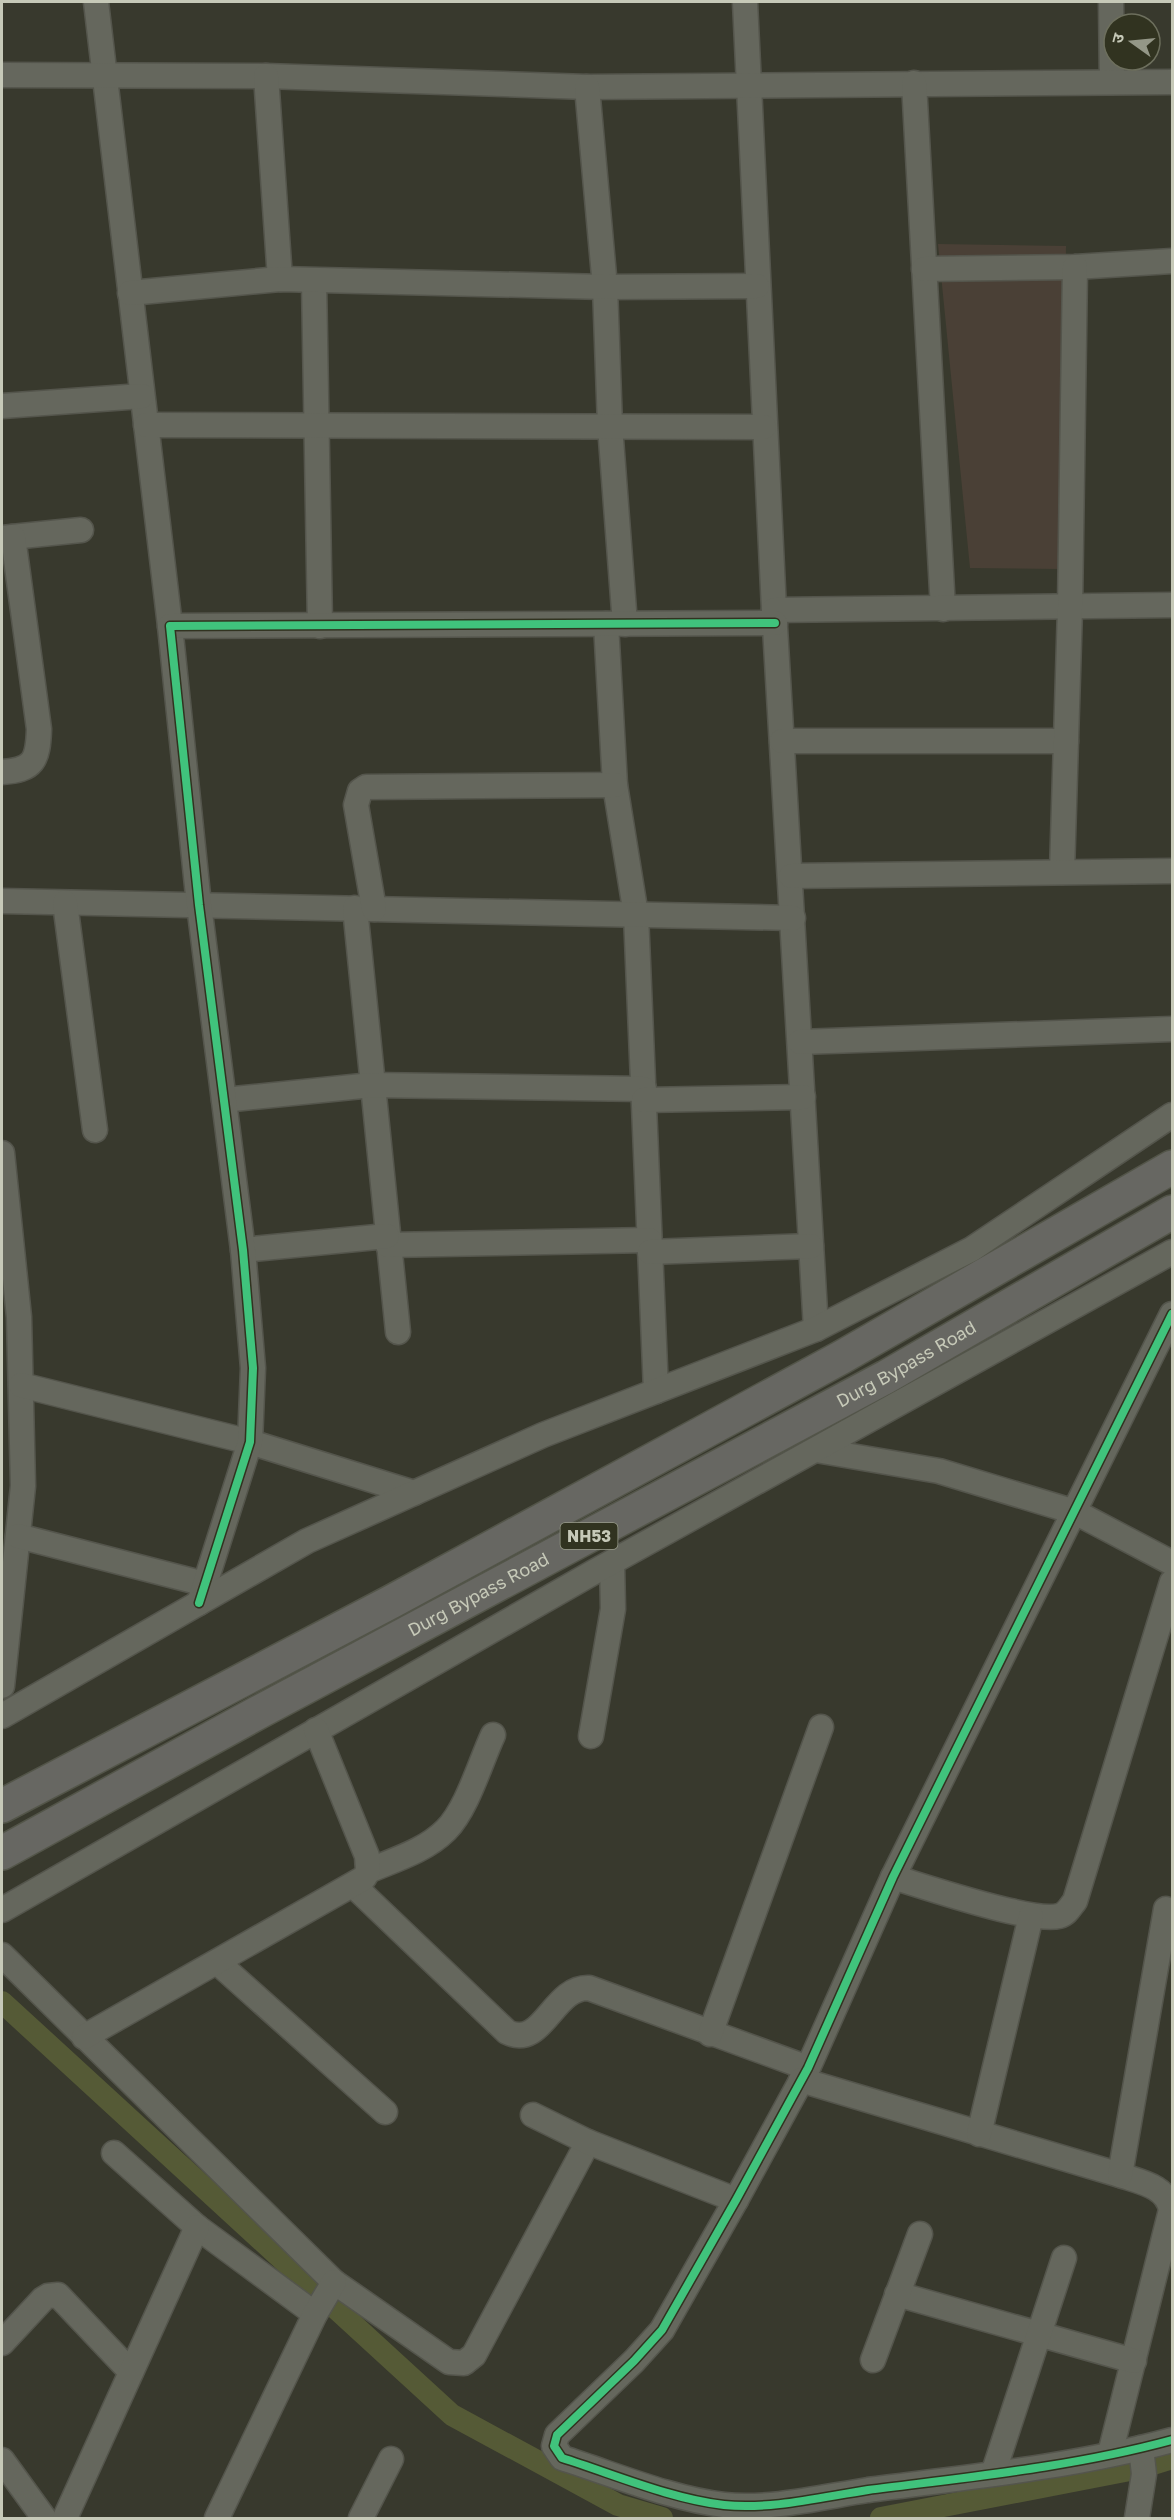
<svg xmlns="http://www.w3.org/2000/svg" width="1174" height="2520" font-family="'Golos Text','Noto Sans Devanagari',sans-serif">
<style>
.green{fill:#4a4036}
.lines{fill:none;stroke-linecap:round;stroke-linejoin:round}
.canal{stroke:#555a36;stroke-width:22}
.minor-casing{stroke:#54554c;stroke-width:27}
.highway-casing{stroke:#535549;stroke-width:36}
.minor{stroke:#65675d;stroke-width:24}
.highway{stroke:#676762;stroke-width:33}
.cycleway-casing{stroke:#313320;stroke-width:11}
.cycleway{stroke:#40c37c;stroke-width:8}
.labels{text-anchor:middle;stroke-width:6;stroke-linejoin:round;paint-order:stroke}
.shield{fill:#313320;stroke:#999c8a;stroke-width:1.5}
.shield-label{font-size:16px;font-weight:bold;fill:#c6c9b8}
.street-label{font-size:18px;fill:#c6c9b8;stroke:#313320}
</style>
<rect width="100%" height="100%" fill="#38392d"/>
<polygon class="green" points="938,244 1066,246 1061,569 970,568"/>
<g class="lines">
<g class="canal">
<polyline points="2,2002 320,2294"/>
<polyline points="332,2305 452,2415 618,2505 662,2518"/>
<polyline points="1153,2464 1172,2458"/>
<polyline points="881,2518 1135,2469"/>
</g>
<g class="minor-casing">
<g id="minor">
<polyline points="96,2 170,626"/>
<polyline points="745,2 774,610 816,1329"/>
<polyline points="1111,2 1112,82"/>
<polyline points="2,75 266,76 587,87 1172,82"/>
<polyline points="266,76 280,279"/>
<polyline points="914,83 943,609"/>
<polyline points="587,87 605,287 610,426 625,624"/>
<polyline points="924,269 1075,267 1172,261"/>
<polyline points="314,281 320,626"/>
<polyline points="130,293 280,279 605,287 757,286"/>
<polyline points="2,406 142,396"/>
<polyline points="146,425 764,427"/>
<polyline points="2,538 81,530"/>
<polyline points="774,610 1172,605"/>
<polyline points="606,624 615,785 636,915 656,1391"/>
<polyline points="782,741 1066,741"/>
<path d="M2 772C34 770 38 760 39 729L13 537"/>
<polyline points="1062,872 1070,608 1075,267"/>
<polyline points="791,876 1172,871"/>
<polyline points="2,901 793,918"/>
<polyline points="65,903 95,1130"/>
<polyline points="355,908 398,1332"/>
<polyline points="374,909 356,805 360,791 366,787 615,785"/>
<polyline points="800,1042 1172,1029"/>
<polyline points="224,1100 372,1085 644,1089"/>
<polyline points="644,1100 803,1097"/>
<polyline points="2,1153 19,1317 23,1486 2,1686"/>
<polyline points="388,1245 649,1240"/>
<polyline points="243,1250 387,1236"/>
<polyline points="650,1252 811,1246"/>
<path d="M1172 1314 893 1877 808 2068 736 2200 662 2330 634 2361 557 2435 554 2446 562 2458C613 2474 671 2499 724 2505 770 2510 822 2497 868 2490 969 2477 1073 2467 1172 2440"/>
<polyline points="21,1385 250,1442 414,1493"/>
<polyline points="816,1450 939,1471 1075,1512 1172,1563"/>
<polyline points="18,1536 205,1584"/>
<polyline points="199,1603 250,1442 253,1368 243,1250 199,905 170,626 775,623"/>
<polyline points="2,1716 307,1541 543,1435 816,1329 972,1249 1172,1115"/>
<polyline points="591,1736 613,1609 612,1563"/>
<path d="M368 1871C394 1860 425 1851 446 1830 467 1809 480 1763 493 1735"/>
<path d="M893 1877C926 1887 1031 1923 1059 1916 1067 1914 1070 1907 1075 1901L1172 1582"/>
<path d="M354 1886 507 2032C543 2050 553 1986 589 1988L808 2068"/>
<polyline points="2,1910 594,1572 1172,1252"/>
<polyline points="2,1955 334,2282 449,2362 464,2363 474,2355 588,2142"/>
<polyline points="217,1962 385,2112"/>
<polyline points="710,2034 821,1727"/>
<polyline points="84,2037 364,1878 368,1871 367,1856 316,1730"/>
<path d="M801 2080 1120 2175C1140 2182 1167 2186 1171 2210L1110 2454"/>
<polyline points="533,2115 588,2142 736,2200"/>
<polyline points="979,2134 1031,1916"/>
<polyline points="114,2153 197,2227 315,2314"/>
<polyline points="1120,2175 1166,1909"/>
<polyline points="897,2294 1134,2361"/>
<polyline points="2,2343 43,2299 48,2296 58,2295 131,2372"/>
<polyline points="873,2360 920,2234"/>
<polyline points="2,2460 44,2518"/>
<polyline points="993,2474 1064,2258"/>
<polyline points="65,2518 197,2227"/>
<polyline points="217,2518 315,2314 334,2282"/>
<polyline points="361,2518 391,2459"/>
<polyline points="1137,2518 1144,2474 1141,2448"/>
</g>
</g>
<g class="highway-casing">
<g id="highway">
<polyline points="2,1806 391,1602 842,1357 1172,1167"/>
<path id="s1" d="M2 1853 259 1712 886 1377 1172 1212"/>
</g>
</g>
<use href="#minor" class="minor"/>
<use href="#highway" class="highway"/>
<g class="cycleway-casing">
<g id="cycleway">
<path d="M1172 1314 893 1877 808 2068 736 2200 662 2330 634 2361 557 2435 554 2446 562 2458C613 2474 671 2499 724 2505 770 2510 822 2497 868 2490 969 2477 1073 2467 1172 2440"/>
<polyline points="199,1603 250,1442 253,1368 243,1250 199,905 170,626 775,623"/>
</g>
</g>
<use href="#cycleway" class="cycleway"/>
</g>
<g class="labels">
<rect class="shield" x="560.5" y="1523" width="57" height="26" rx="4.5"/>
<g class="shield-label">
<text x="589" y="1542">NH53</text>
</g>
<g class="street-label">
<text dy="6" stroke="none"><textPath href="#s1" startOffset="1028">Durg Bypass Road</textPath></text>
<text dy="6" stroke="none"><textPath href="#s1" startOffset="542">Durg Bypass Road</textPath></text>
</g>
</g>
<rect width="1174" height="2520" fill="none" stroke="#c6c9b8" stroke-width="6"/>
<g transform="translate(1132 42) rotate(285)"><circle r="28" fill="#313320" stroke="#6d6f5d" stroke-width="1.5"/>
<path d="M0-4.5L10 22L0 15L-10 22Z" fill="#949787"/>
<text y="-9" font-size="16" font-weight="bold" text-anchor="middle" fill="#c6c9b8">उ</text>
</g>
</svg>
